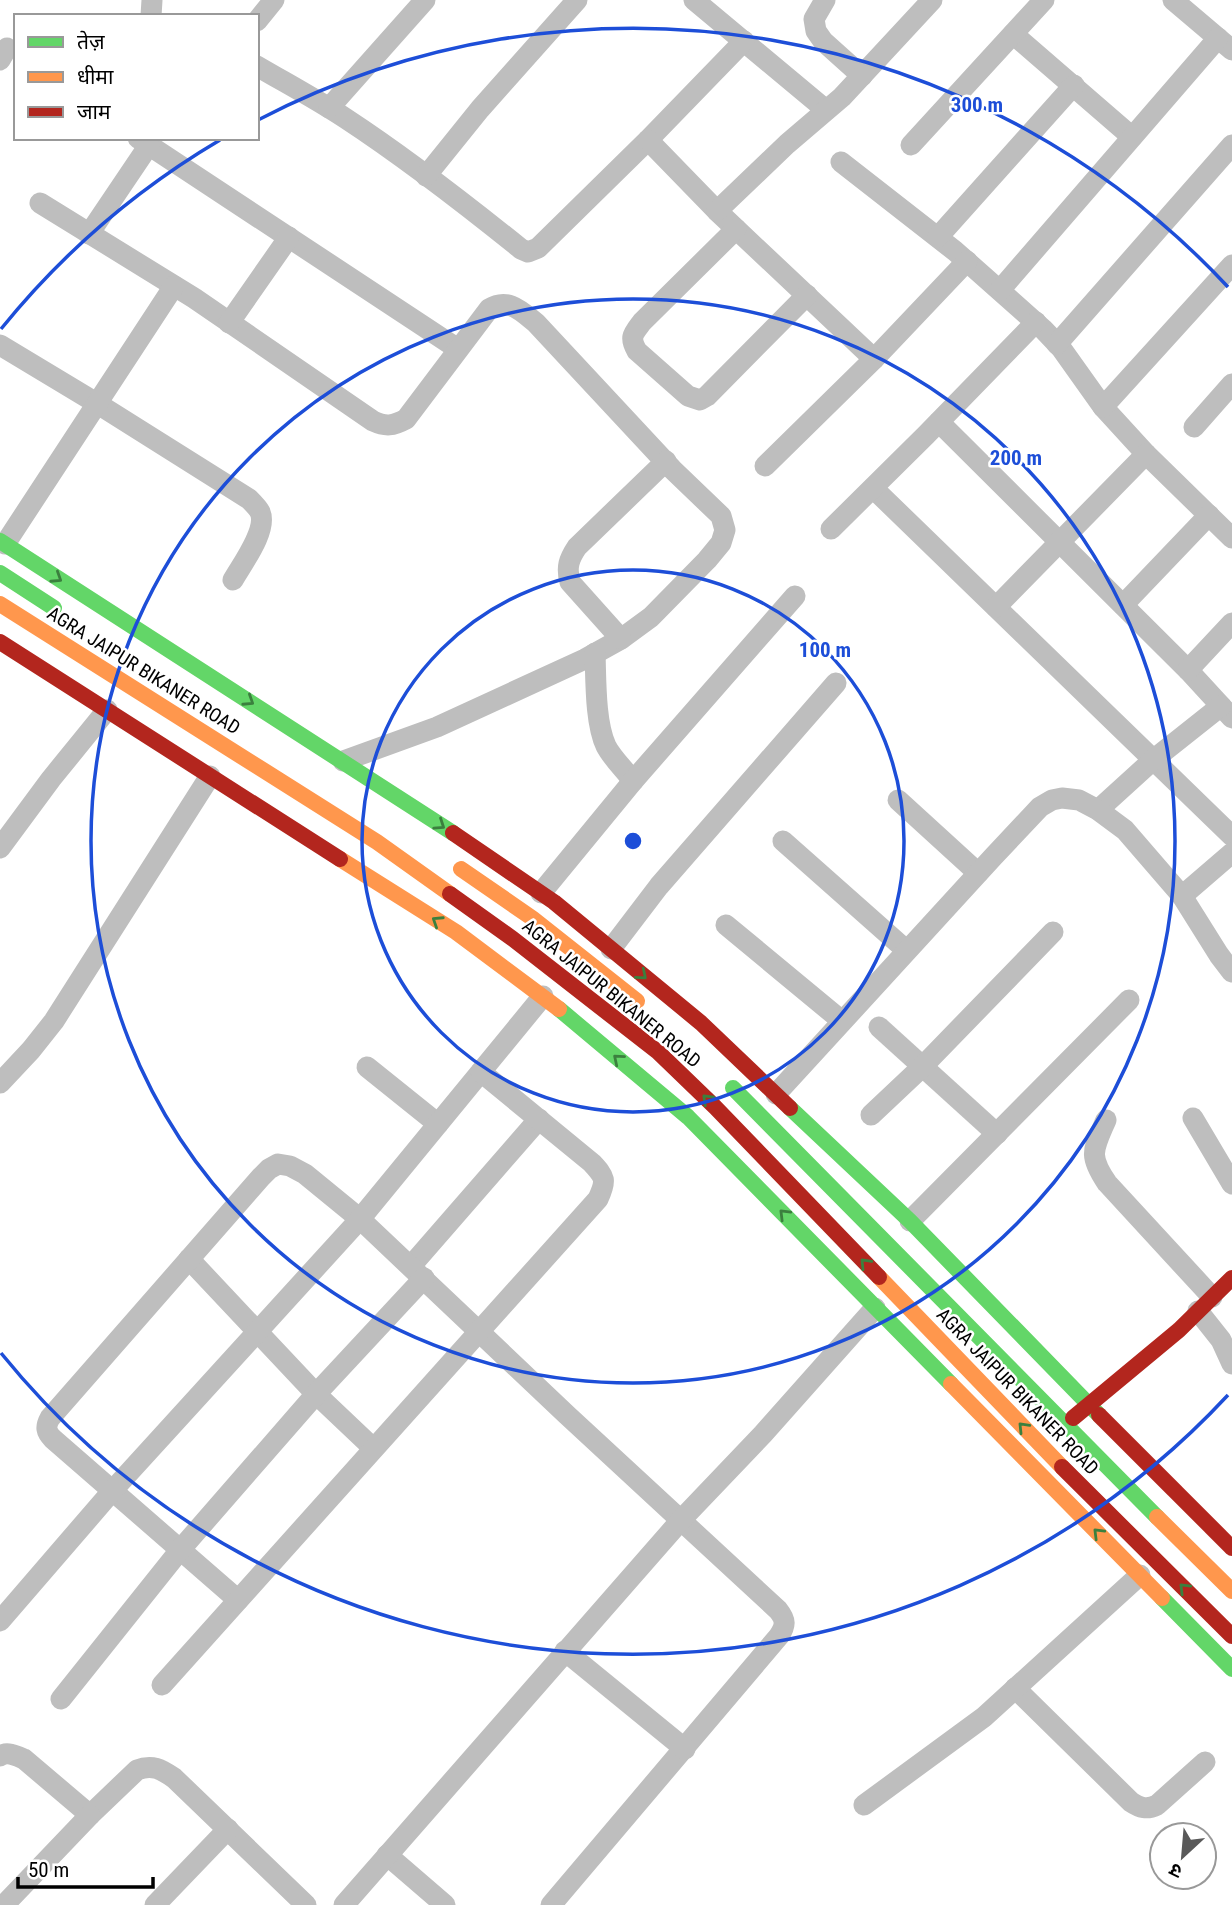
<svg xmlns="http://www.w3.org/2000/svg" width="1232" height="1905" font-family="'Roboto Condensed','Noto Sans Devanagari',sans-serif">
<style>
.lines{fill:none;stroke-linecap:round;stroke-linejoin:round}
.street{stroke:#bebebe;stroke-width:21}
.fast{stroke:#63d668;stroke-width:16}
.slow{stroke:#ff974d;stroke-width:16}
.jam{stroke:#b3261e;stroke-width:16}
.oneway{stroke:#3b803e}
.ring{fill:none;stroke:#1d4ed8;stroke-width:3.5}
.labels{text-anchor:middle;stroke-width:5;stroke-linejoin:round;paint-order:stroke}
.street-label{font-size:19px;fill:#000;stroke:#fff}
.centre{fill:#1d4ed8;stroke:#fff;stroke-width:3.5}
.ring-label{font-size:21px;text-anchor:middle;font-weight:bold;fill:#1d4ed8;stroke:#fff;stroke-width:5;stroke-linejoin:round;paint-order:stroke}
</style>
<rect width="100%" height="100%" fill="#fff"/>
<g class="lines">
<g class="street">
<polyline points="694,0 826,110"/>
<polyline points="825,0 814,19 816,31 823,41 862,76"/>
<polyline points="1173,0 1232,50"/>
<polyline points="151,16 152,0"/>
<polyline points="257,21 274,0"/>
<polyline points="1013,34 1132,137"/>
<polyline points="0,60 7,48"/>
<path d="M257 66C286 83 316 99 345 118 406 158 464 203 521 249L528 252 538 248 648 140 744 41"/>
<polyline points="329,108 425,0"/>
<polyline points="138,138 458,349"/>
<polyline points="648,140 717,211 874,359"/>
<polyline points="911,145 1044,0"/>
<polyline points="841,162 955,251 1043,329 1061,348 1103,407 1146,454 1232,538"/>
<polyline points="426,176 480,109 577,0"/>
<path d="M40 203 194 298 373 421C386 427 393 426 406 419L489 309C508 297 521 311 536 323L672 469 721 516 725 530 721 543 707 560 651 617 621 639 585 659 437 727 343 761"/>
<polyline points="717,211 787,144 842,97 932,0"/>
<path d="M736 229 642 322C633 334 629 337 637 351L688 396 700 400 707 396 807 295"/>
<polyline points="89,234 149,145"/>
<polyline points="938,237 1074,85"/>
<polyline points="1000,290 1218,38"/>
<polyline points="229,323 289,237"/>
<polyline points="1057,344 1232,145"/>
<path d="M0 345 98 404 249 499C253 503 258 508 260 512 268 530 242 564 233 580"/>
<polyline points="1103,407 1232,265"/>
<polyline points="939,422 1188,670 1232,718"/>
<polyline points="1194,427 1232,384"/>
<polyline points="765,466 874,359 967,261"/>
<polyline points="873,488 1232,836"/>
<polyline points="831,529 926,435 1036,322"/>
<polyline points="5,544 174,286"/>
<polyline points="1123,605 1209,515"/>
<polyline points="996,607 1146,454"/>
<path d="M621 639 570 582C566 567 569 559 577 547L666 461"/>
<path d="M595 653C596 679 595 723 606 746 612 758 625 770 633 781"/>
<polyline points="1188,670 1232,623"/>
<polyline points="898,800 978,873"/>
<polyline points="1098,810 1153,760 1221,706"/>
<polyline points="783,841 906,950"/>
<polyline points="0,848 51,779 107,710"/>
<polyline points="541,893 633,781 795,596"/>
<polyline points="1182,896 1232,853"/>
<polyline points="726,925 842,1021"/>
<polyline points="611,949 659,886 836,683"/>
<polyline points="879,1027 997,1134"/>
<polyline points="367,1067 438,1124"/>
<polyline points="0,1083 31,1050 54,1021 210,776"/>
<polyline points="776,1094 993,857 1040,807 1052,800 1062,798 1079,800 1098,810 1125,830 1182,896 1219,955 1232,972"/>
<polyline points="871,1115 923,1066 1053,932"/>
<polyline points="1193,1118 1232,1184"/>
<path d="M1106 1120C1093 1150 1088 1155 1107 1183L1212 1297"/>
<polyline points="910,1221 1129,1000"/>
<polyline points="189,1259 316,1394 373,1448"/>
<polyline points="411,1266 539,1119"/>
<polyline points="1198,1311 1221,1340 1232,1364"/>
<path d="M238 1600 53 1439C46 1432 45 1427 50 1418L261 1177 269 1169 278 1164 290 1166 305 1174 360 1219 567 1415 778 1610C786 1620 786 1625 779 1636L551 1905"/>
<polyline points="0,1621 113,1490 360,1219 543,996"/>
<polyline points="565,1651 685,1749"/>
<path d="M162 1685 598 1199C607 1180 605 1177 592 1163L481 1072"/>
<path d="M1015 1688 1131 1802C1140 1808 1147 1810 1157 1805L1205 1762"/>
<polyline points="61,1699 180,1550 316,1394 424,1278"/>
<path d="M0 1756C7 1751 17 1756 24 1759L90 1815 137 1770C152 1764 161 1769 174 1778L306 1905"/>
<polyline points="864,1805 984,1717 1140,1575"/>
<polyline points="387,1855 445,1905"/>
<polyline points="4,1905 90,1815"/>
<polyline points="155,1905 228,1829"/>
<polyline points="344,1905 681,1520 763,1434 875,1308"/>
</g>
<g class="fast">
<polyline points="0,541 453,833"/>
<polyline points="0,573 54,608"/>
<polyline points="559,1009 688,1117 951,1384"/>
<polyline points="733,1088 1157,1517"/>
<polyline points="790,1108 910,1221 1099,1415"/>
<polyline points="1162,1598 1232,1669"/>
</g>
<g class="slow">
<polyline points="0,604 377,842 450,894"/>
<polyline points="340,859 456,932 559,1009"/>
<polyline points="461,869 532,918 637,1001"/>
<polyline points="879,1277 1062,1467"/>
<polyline points="951,1384 1162,1598"/>
<polyline points="1157,1517 1232,1591"/>
</g>
<g class="jam">
<polyline points="0,642 340,859"/>
<polyline points="453,833 554,902 701,1023 790,1108"/>
<polyline points="450,894 513,939 658,1052 715,1107 879,1277"/>
<polyline points="1099,1415 1232,1548"/>
<polyline points="1073,1418 1179,1330 1232,1278"/>
<polyline points="1062,1467 1232,1636"/>
</g>
</g>
<defs><path id="oneway-chevron" d="M-2-3.5L2.5 0L-2 3.5" fill="none" stroke-width="1.6" stroke-linecap="round" stroke-linejoin="round" transform="scale(1.75)"/></defs>
<g class="oneway">
<use href="#oneway-chevron" transform="translate(57 578) rotate(33)"/>
<use href="#oneway-chevron" transform="translate(249 701) rotate(33)"/>
<use href="#oneway-chevron" transform="translate(440 825) rotate(34)"/>
<use href="#oneway-chevron" transform="translate(437 921) rotate(-147)"/>
<use href="#oneway-chevron" transform="translate(642 975) rotate(40)"/>
<use href="#oneway-chevron" transform="translate(618 1059) rotate(-140)"/>
<use href="#oneway-chevron" transform="translate(707 1099) rotate(-136)"/>
<use href="#oneway-chevron" transform="translate(784 1214) rotate(-135)"/>
<use href="#oneway-chevron" transform="translate(865 1263) rotate(-134)"/>
<use href="#oneway-chevron" transform="translate(1023 1427) rotate(-134)"/>
<use href="#oneway-chevron" transform="translate(1098 1533) rotate(-135)"/>
<use href="#oneway-chevron" transform="translate(1184 1588) rotate(-135)"/>
</g>
<g class="ring">
<circle cx="633" cy="841" r="271"/>
<circle cx="633" cy="841" r="542"/>
<path d="M1228 1395A813 813 0 0 1 1 1353M1 329A813 813 0 0 1 220 140M258 120A813 813 0 0 1 1228 287"/>
</g>
<g class="labels">
<g class="street-label">
<text transform="translate(144 670) rotate(32)" y="7">AGRA JAIPUR BIKANER ROAD</text>
<text transform="translate(612 993) rotate(39)" y="7">AGRA JAIPUR BIKANER ROAD</text>
<text transform="translate(1018 1391) rotate(46)" y="7">AGRA JAIPUR BIKANER ROAD</text>
</g>
</g>
<circle cx="633" cy="841" r="10" class="centre"/>
<g class="ring-label">
<text x="977" y="112">300 m</text>
<text x="1016" y="465">200 m</text>
<text x="825" y="657">100 m</text>
</g>
<rect x="14" y="14" width="245" height="126" fill="#ffffff" stroke="#999999" stroke-width="2"/>
<rect x="28" y="37" width="35" height="10" fill="#63d668" stroke="#999999" stroke-width="2"/>
<text x="77" y="49" font-size="21" fill="#000000">तेज़</text>
<rect x="28" y="72" width="35" height="10" fill="#ff974d" stroke="#999999" stroke-width="2"/>
<text x="77" y="84" font-size="21" fill="#000000">धीमा</text>
<rect x="28" y="107" width="35" height="10" fill="#b3261e" stroke="#999999" stroke-width="2"/>
<text x="77" y="119" font-size="21" fill="#000000">जाम</text>
<g transform="translate(1183 1856) rotate(206)"><circle r="33" fill="#ffffff" stroke="#999999" stroke-width="2"/>
<path d="M0-5L12 26L0 18L-12 26Z" fill="#595959"/>
<text y="-10" font-size="19" font-weight="bold" text-anchor="middle" fill="#000000">उ</text>
</g>
<path d="M18 1877v10h135v-10" fill="none" stroke="#000000" stroke-width="3.5"/>
<text x="28" y="1877" font-size="21" fill="#000000" stroke="#ffffff" stroke-width="5" paint-order="stroke">50 m</text>
</svg>
